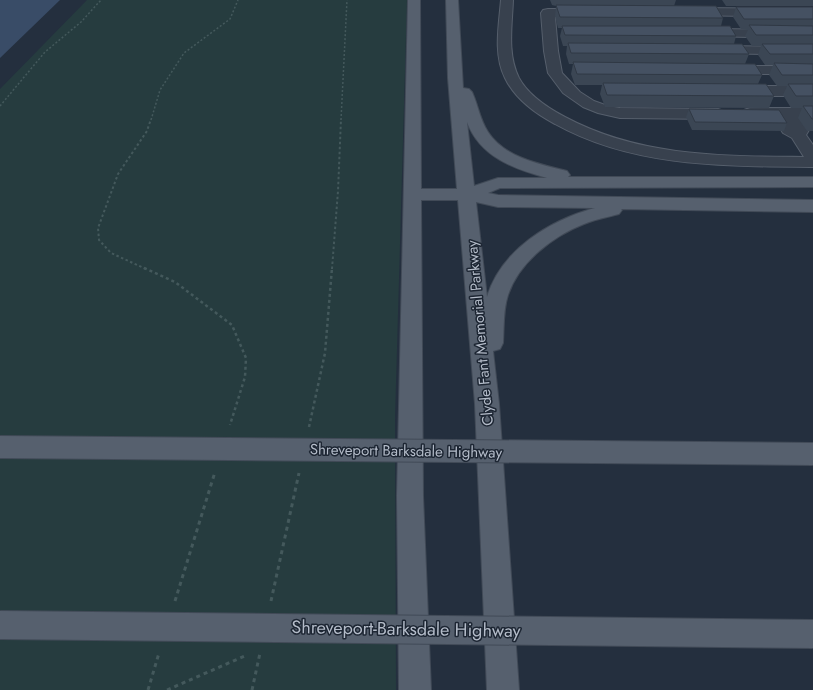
<svg xmlns="http://www.w3.org/2000/svg" width="813" height="690" font-family="Jost,sans-serif">
<style>
.green{fill:#263c3f}
.water{fill:#394c67}
.lines{fill:none;stroke-linecap:round;stroke-linejoin:round}
.minor-casing{stroke:#565f6c;stroke-width:2}
.major-casing{stroke:#414a57;stroke-width:2}
.path-far3{stroke:#44595c;stroke-width:1.5;stroke-dasharray:2 2;stroke-linecap:butt}
.path-far2{stroke:#44595c;stroke-width:2;stroke-dasharray:2.5 2.5;stroke-linecap:butt}
.path-far1{stroke:#44595c;stroke-width:2.5;stroke-dasharray:3 3;stroke-linecap:butt}
.path{stroke:#44595c;stroke-width:3;stroke-dasharray:4 4;stroke-linecap:butt}
.minor{fill:#38414e;fill-rule:evenodd}
.major{fill:#56606e;fill-rule:evenodd}
.major-bridge-far1-casing{stroke:#414a57;stroke-width:24;stroke-linecap:butt}
.major-bridge-casing{stroke:#414a57;stroke-width:30;stroke-linecap:butt}
.major-bridge-far1{stroke:#56606e;stroke-width:22}
.major-bridge{stroke:#56606e;stroke-width:28}
.wall{fill:#3b4654}
.building{fill:#455162;stroke:#303945}
.labels{text-anchor:middle;stroke-width:3;stroke-linejoin:round;paint-order:stroke}
.street-label{font-size:15px;fill:#b4bcc9;stroke:#1d2633}
.near-street-label{font-size:18px;fill:#b4bcc9;stroke:#1d2633}
</style>
<rect width="100%" height="100%" fill="#242f3e"/>
<polygon class="green" points="87,0 407,0 395,418 396,690 0,690 0,89"/>
<polygon class="water" points="0,0 60,0 0,58"/>
<g class="lines">
<g class="minor-casing">
<g id="minor">
<path d="M501 0H513C512 26 507 54 519 78 528 95 548 108 565 117 640 157 721 156 804 157L792 138 783 133 774 119 775 118 744 116 742 113 744 110 750 108H813V118H801L809 130 806 135 813 145V167C726 166 634 168 555 124 536 114 515 99 505 78 493 54 499 25 501 0Z"/>
<polygon points="690,8 813,9 813,17 685,15 683,12 685,9"/>
<polygon points="548,9 586,9 591,10 593,13 591,16 586,17 555,17 558,51 562,73 580,92 594,101 608,106 620,108 718,109 724,111 726,114 724,117 718,119 620,118 598,113 583,107 563,93 548,73 544,51 541,13 543,10"/>
<polygon points="705,29 813,30 813,38 700,36 698,33 700,30"/>
<polygon points="716,46 813,47 813,55 711,53 709,50 711,47"/>
<polygon points="728,66 813,66 813,74 728,74 723,73 721,70 723,67"/>
<polygon points="741,86 813,86 813,96 741,96 736,94 733,91 736,88"/>
</g>
</g>
<g class="major-casing">
<path id="major" d="M408 0H420L421 189H457L448 78 446 0H458L463 88 469 89 472 92C478 105 480 120 488 132 505 158 540 164 567 171L570 175 568 177H813V187L500 188 488 193 498 195 813 200V212L621 209 622 210 619 214C608 217 596 219 584 224 553 236 519 262 508 295 503 310 504 327 503 343L500 349 493 351 499 404 519 690H487L475 404 458 200H421L423 496 431 690H399L397 496ZM467 122C480 157 514 169 547 178H498L474 186ZM476 202 498 207 595 208C550 220 501 250 487 297Z"/>
</g>
<g class="path-far3">
<polyline points="0,106 45,52 81,22 101,0"/>
<polyline points="151,120 160,90 184,53 230,19 238,0"/>
<polyline points="341,120 347,0"/>
</g>
<g class="path-far2">
<polyline points="146,269 111,253 99,240 98,228 118,174 147,131 151,119"/>
<polyline points="332,269 338,191 341,119"/>
</g>
<g class="path-far1">
<polyline points="144,268 175,282 232,325 246,358 245,377 230,425"/>
<polyline points="309,427 325,353 332,268"/>
</g>
<g class="path">
<polyline points="175,601 215,472"/>
<polyline points="271,601 299,473"/>
<polyline points="148,690 159,653"/>
<polyline points="167,690 247,655"/>
<polyline points="252,690 260,653"/>
</g>
<use href="#minor" class="minor"/>
<use href="#major" class="major"/>
<g class="major-bridge-far1-casing">
<polyline id="major-bridge-far1" points="0,447 813,454"/>
</g>
<g class="major-bridge-casing">
<polyline id="major-bridge" points="0,625 813,634"/>
</g>
<use href="#major-bridge-far1" class="major-bridge-far1"/>
<use href="#major-bridge" class="major-bridge"/>
</g>
<g class="wall">
<polygon points="550,0 676,0 674,6 723,18 721,26 736,36 734,44 749,54 745,64 762,75 758,84 774,96 769,108 605,107 600,94 602,85 575,85 571,74 573,64 569,64 566,54 567,46 563,46 560,36 562,28 558,28 555,16 556,6 552,5"/>
<polygon points="722,0 813,0 813,6 726,6"/>
<polygon points="736,7 813,7 813,131 807,131 798,118 802,108 791,108 783,95 787,86 777,86 769,75 773,65 765,65 758,55 761,46 752,46 745,36 748,30 741,29 733,17"/>
<polygon points="689,109 787,123 784,131 692,130 686,117"/>
</g>
<g class="building">
<polygon points="556,5 716,6 723,18 560,17"/>
<polygon points="736,7 813,7 813,19 744,19"/>
<polygon points="749,25 813,26 813,35 756,35"/>
<polygon points="562,26 730,26 736,36 565,35"/>
<polygon points="568,43 742,44 749,54 571,53"/>
<polygon points="762,44 813,44 813,54 770,54"/>
<polygon points="573,62 755,64 762,75 577,74"/>
<polygon points="774,63 813,64 813,75 782,75"/>
<polygon points="603,83 766,84 774,96 607,95"/>
<polygon points="788,84 813,84 813,96 796,96"/>
<polygon points="803,106 813,106 813,119 812,119"/>
<polygon points="689,109 779,110 787,123 695,122"/>
</g>
<g class="labels">
<g class="street-label">
<text transform="translate(480 333) rotate(-95)" y="5">Clyde Fant Memorial Parkway</text>
<text transform="translate(406 451) rotate(1)" y="5">Shreveport Barksdale Highway</text>
</g>
<g class="near-street-label">
<text transform="translate(406 629) rotate(1)" y="6">Shreveport-Barksdale Highway</text>
</g>
</g>
</svg>
